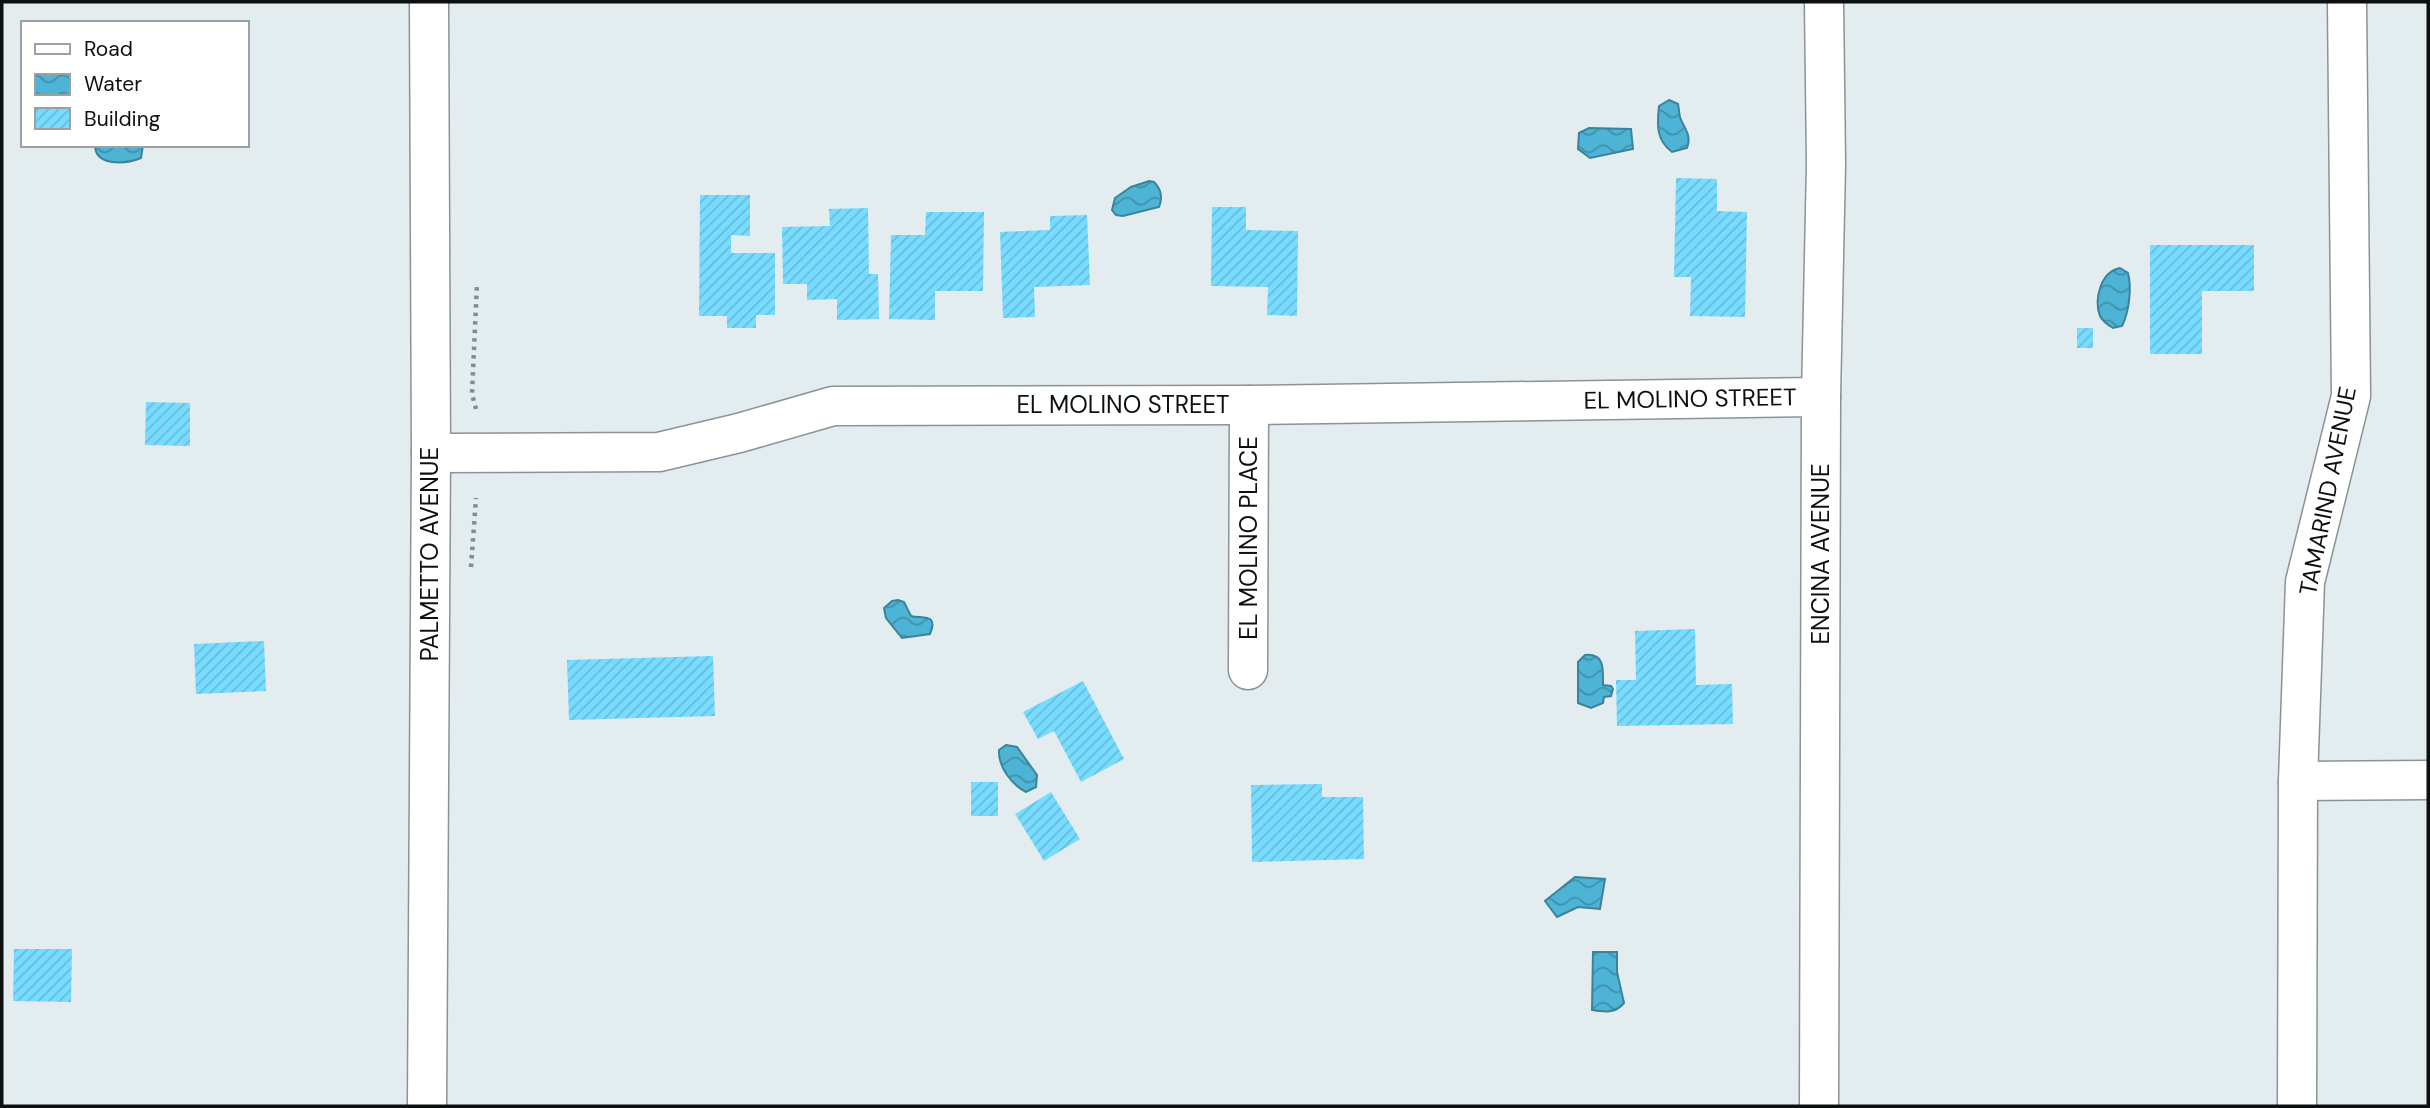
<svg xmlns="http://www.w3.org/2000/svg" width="2430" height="1108" font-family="'DM Sans',sans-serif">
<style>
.water{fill:url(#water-waves);stroke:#3a839a;stroke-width:2}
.building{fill:url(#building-hatch)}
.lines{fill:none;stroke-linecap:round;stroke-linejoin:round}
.minor-casing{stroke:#8b9396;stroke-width:41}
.path{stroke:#868c8e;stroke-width:4.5;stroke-dasharray:3.5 5;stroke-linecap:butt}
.minor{stroke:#fff;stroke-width:38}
.labels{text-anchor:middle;stroke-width:7;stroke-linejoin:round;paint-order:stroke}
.street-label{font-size:24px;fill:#0d1011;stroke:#fff}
</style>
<defs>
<pattern id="water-waves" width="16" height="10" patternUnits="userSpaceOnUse" patternTransform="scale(1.75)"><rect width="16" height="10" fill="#4db4d5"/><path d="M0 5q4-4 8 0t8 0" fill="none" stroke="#3e91ab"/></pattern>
<pattern id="building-hatch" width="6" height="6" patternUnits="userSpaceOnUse" patternTransform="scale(1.75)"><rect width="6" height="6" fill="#78dcff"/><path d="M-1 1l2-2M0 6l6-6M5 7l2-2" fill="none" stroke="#67bcda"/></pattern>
</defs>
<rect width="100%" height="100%" fill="#e3ecef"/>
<g class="water">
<path d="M1669 100 1678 104C1679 108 1679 113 1680 117 1684 129 1692 134 1687 148L1672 152C1656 140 1657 125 1659 106Z"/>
<polygon points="1589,128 1631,129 1633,149 1590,158 1578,149 1579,133"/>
<path d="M95 145H143L141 158C126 164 95 167 95 145Z"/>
<path d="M1149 181 1154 182C1161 189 1163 197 1159 207L1123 216 1116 215 1112 210 1115 198 1131 187Z"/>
<path d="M2120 268 2128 273C2132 288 2129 312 2122 326L2113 328C2108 325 2103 322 2100 316 2094 300 2100 272 2120 268Z"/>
<path d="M898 600 904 602 911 616C922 619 939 613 930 634L902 638 886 618 884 608 892 601Z"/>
<path d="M1585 655C1605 653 1603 669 1603 685L1611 686 1613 689 1611 696 1604 697 1603 703 1591 708 1578 703V662Z"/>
<path d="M1006 745 1017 747 1037 775 1036 787 1026 792C1012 785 998 767 999 750Z"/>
<polygon points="1575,877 1605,879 1600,909 1578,907 1557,917 1545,901"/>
<path d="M1593 952H1617V972L1624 1003C1615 1014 1604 1012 1592 1010Z"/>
</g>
<g class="building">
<polygon points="1676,178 1717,179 1717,211 1747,212 1745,317 1690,316 1691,277 1674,277"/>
<polygon points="700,195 750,195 750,236 731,235 731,253 775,253 775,315 756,315 756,328 727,328 727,316 699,316"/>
<polygon points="1212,207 1246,207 1246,230 1298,231 1297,316 1267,315 1268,287 1211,286"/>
<polygon points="868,208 869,274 878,274 879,319 837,320 837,299 807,300 807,284 783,284 782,227 830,226 829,209"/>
<polygon points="926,212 984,212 983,291 935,291 935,320 889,319 891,235 925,235"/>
<polygon points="1087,215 1090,285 1034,287 1035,317 1003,318 1000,232 1050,230 1050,216"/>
<polygon points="2150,245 2254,245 2254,291 2202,291 2202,354 2150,354"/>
<rect x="2077" y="328" width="16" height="20"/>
<polygon points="146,402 190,403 190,446 145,445"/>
<polygon points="1695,629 1696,685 1732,684 1733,724 1617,726 1616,680 1636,680 1635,631"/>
<polygon points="264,641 266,691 196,694 194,644"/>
<polygon points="713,656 715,716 569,720 567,660"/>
<polygon points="1083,681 1124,759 1081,782 1054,731 1038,739 1023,712"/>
<rect x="971" y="782" width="27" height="34"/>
<polygon points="1322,784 1322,797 1363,797 1364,859 1252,862 1251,785"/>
<polygon points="1051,792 1080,839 1044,861 1015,814"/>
<polygon points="14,949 72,949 71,1002 13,1001"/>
</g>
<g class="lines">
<g class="minor-casing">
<g id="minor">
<polyline points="431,453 659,452 739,433 833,406 1249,405 1821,397"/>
<polyline points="1248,670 1249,405"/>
<polyline points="2298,781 2428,780"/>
<polyline points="427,1106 431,453 429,2"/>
<polyline points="1819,1106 1821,397 1826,164 1824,2"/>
<polyline points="2297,1106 2298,781 2305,582 2351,396 2347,2"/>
</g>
</g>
<g class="path">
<polyline points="476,409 472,394 477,283"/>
<polyline points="471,567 476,498"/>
</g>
<use href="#minor" class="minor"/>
</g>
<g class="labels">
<g class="street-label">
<text transform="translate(1690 399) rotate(-1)" y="8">EL MOLINO STREET</text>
<text x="1123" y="413">EL MOLINO STREET</text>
<text transform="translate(2328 491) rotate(-79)" y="8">TAMARIND AVENUE</text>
<text transform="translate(1249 538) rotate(-90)" y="8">EL MOLINO PLACE</text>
<text transform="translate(430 554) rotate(-90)" y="8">PALMETTO AVENUE</text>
<text transform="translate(1821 554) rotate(-90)" y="8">ENCINA AVENUE</text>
</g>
</g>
<rect width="2430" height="1108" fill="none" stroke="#0d1011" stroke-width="7"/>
<rect x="21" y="21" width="228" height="126" fill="#ffffff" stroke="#9e9fa0" stroke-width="2"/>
<rect x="35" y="44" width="35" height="10" fill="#ffffff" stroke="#9e9fa0" stroke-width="2"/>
<text x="84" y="56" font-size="21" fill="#0d1011">Road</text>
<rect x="35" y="74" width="35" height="21" fill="url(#water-waves)" stroke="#9e9fa0" stroke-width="2"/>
<text x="84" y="91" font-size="21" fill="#0d1011">Water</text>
<rect x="35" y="108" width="35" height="21" fill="url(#building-hatch)" stroke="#9e9fa0" stroke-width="2"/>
<text x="84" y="126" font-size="21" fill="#0d1011">Building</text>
</svg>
